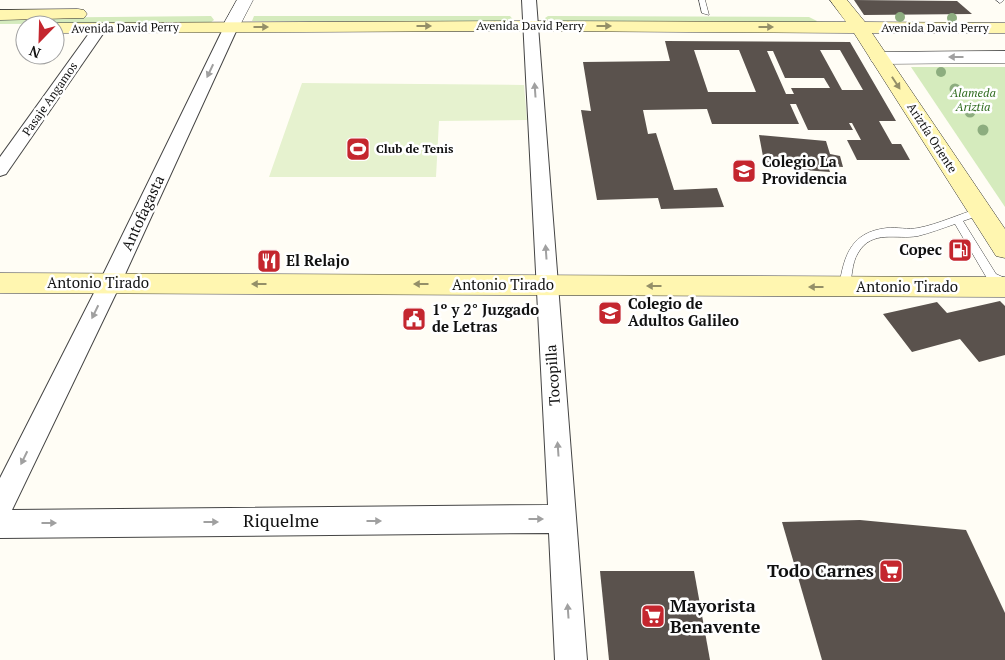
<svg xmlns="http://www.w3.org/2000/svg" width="1005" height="660" font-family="'PT Serif',serif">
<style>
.green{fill:#d5ebbd}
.pitch{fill:#e6f2cf}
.building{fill:#5a524d;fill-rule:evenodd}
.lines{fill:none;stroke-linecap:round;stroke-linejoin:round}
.service-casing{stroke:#444;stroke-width:1}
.minor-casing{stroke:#444;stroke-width:2}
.tertiary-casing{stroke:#444;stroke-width:1}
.secondary-casing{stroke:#333;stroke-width:1}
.service{fill:#fff;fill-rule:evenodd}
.minor{fill:#fff;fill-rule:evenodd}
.tertiary{fill:#fff;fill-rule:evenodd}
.secondary{fill:#fff6b0;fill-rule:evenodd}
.tree{fill:#8dad7f}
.oneway{fill:#948f68}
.oneway2{fill:#a0a0a0}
.labels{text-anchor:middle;stroke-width:5;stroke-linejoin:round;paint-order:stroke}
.far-street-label{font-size:12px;fill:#111;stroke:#fff}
.far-park-label{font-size:12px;font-style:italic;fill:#2f6b1f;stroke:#fff}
.far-poi-label{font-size:12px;font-weight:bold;fill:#111;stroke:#fff;text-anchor:start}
.poi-label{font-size:15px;font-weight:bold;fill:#111;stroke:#fff;text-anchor:start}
.street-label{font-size:15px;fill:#111;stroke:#fff}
.near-street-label{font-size:18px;fill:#111;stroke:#fff}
.near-poi-label{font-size:18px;font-weight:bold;fill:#111;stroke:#fff;text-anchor:end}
</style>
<rect width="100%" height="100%" fill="#fffdf5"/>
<g class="green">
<polygon points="211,16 214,20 210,23 0,24 0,19 5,18"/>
<polygon points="254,16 510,16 515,22 252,21"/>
<polygon points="548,16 809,17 817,21 816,22 547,22 545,18"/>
<polygon points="911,67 1005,67 1005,207"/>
</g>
<polygon class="pitch" points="302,83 524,85 527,120 439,121 436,177 269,177"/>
<g class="building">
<polygon points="854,0 957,1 972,14 864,15"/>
<path d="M665 41 850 42 896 121H879L892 144H901L910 160H857L847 140H861L852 123H849L853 130H808L796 104H790L799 124H712L707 109 643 110 648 134 656 133 674 190 717 188 724 207 661 209 658 198 597 200 581 110 591 111 583 62 670 61ZM694 50H739L756 92H708ZM820 50H840L863 90H842ZM767 51H773L785 78H824L830 88H791L794 94H786Z"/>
<polygon points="759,135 826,141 830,154 840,156 843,167 828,166 830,172 765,167"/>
<polygon points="1000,301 1005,306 1005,355 979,362 960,339 912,352 883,314 937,302 947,313"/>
<polygon points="860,520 966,530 1005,613 1005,660 822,660 782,522"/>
<polygon points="600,571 694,571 710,660 609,660"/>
</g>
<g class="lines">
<g class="service-casing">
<g id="service">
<polygon points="699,0 705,0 709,15 702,13"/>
<polygon points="996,0 1003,0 1003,1 1000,3"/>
<path d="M980 208 985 212 983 214 963 221 996 274 1005 278V286L988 280 955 224C943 228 930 233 918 236 896 240 872 229 858 253 851 264 853 278 848 290H840L839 287C844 255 851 232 887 228 897 227 908 230 918 228 939 224 959 214 980 208Z"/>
</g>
</g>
<g class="minor-casing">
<g id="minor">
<polygon points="522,0 536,0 587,660 555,660 549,533 0,538 0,478 99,283 224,27 226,24 236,24 238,27 121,283 12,510 548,505"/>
<polygon points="100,24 105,25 107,28 6,174 0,176 0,157 95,25"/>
</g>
</g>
<g class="tertiary-casing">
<g id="tertiary">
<polygon points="237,0 253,0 237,31 231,32 225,31 222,27"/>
<polygon points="1005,51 1005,63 879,64 872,62 870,58 872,54 879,52"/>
</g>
</g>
<g class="secondary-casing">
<g id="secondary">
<polygon points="830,0 847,0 865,22 1005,23 1005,33 872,33 1005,229 1005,258 996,256 854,33 531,31 55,33 55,25 48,25 55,23 531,21 846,22"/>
<polygon points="78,9 84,10 87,14 84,18 0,20 0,10"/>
<polygon points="0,273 1005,277 1005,297 0,293"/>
</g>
</g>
<use href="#service" class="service"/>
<use href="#minor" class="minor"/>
<use href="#tertiary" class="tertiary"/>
<use href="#secondary" class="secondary"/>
</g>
<g class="tree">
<circle cx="900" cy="17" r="5"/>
<circle cx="952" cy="18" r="5"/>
<circle cx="941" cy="72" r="5"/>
<circle cx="955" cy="89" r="5.5"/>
<circle cx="970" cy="112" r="5.5"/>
<circle cx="983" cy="130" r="5.5"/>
</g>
<defs><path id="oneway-solid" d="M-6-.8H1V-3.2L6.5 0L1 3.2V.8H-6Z" transform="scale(1.25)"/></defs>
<g class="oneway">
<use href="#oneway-solid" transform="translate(424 26)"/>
<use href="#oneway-solid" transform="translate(604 26)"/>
<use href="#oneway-solid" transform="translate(261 27)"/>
<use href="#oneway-solid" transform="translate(766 27)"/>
<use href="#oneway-solid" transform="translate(896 83) rotate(57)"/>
<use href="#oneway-solid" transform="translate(259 284) rotate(-180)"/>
<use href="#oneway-solid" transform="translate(421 284) rotate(-180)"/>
<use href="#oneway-solid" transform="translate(654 286) rotate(-180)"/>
<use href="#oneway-solid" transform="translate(816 287) rotate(-180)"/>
</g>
<g class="oneway2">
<use href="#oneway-solid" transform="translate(956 57) rotate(180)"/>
<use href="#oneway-solid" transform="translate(210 71) rotate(115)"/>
<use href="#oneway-solid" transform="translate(535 90) rotate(-94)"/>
<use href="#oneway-solid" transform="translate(546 252) rotate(-94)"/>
<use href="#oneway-solid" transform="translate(95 312) rotate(116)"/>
<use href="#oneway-solid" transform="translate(558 449) rotate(-94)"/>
<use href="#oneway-solid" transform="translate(24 458) rotate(116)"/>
<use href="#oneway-solid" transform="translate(536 519)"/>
<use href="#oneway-solid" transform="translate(374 521)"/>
<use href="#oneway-solid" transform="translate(211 522)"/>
<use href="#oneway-solid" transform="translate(49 523)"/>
<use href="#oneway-solid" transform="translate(568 611) rotate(-94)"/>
</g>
<defs>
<g id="stadium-square" transform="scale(1.25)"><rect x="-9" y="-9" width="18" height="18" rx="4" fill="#c4262e" stroke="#fff"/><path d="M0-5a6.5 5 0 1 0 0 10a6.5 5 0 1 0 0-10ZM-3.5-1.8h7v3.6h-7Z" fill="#fff"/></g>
<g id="school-square" transform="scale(1.25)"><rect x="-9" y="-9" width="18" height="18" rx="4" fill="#c4262e" stroke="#fff"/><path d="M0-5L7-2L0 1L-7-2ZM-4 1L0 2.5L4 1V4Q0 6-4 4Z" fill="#fff"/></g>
<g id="fuel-square" transform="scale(1.25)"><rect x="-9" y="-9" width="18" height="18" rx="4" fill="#c4262e" stroke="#fff"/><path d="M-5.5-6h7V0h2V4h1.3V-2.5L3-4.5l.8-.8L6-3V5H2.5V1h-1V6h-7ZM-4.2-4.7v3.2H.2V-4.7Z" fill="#fff"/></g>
<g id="restaurant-square" transform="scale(1.25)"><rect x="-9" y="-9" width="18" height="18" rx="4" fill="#c4262e" stroke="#fff"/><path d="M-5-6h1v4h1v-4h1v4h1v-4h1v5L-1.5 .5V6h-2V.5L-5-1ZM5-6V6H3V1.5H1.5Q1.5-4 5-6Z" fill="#fff"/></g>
<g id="civic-square" transform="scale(1.25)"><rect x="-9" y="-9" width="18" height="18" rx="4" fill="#c4262e" stroke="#fff"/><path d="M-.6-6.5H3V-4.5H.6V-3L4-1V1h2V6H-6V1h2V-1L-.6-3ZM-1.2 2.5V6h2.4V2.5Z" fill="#fff"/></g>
<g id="supermarket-square" transform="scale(1.25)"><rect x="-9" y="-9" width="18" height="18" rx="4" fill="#c4262e" stroke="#fff"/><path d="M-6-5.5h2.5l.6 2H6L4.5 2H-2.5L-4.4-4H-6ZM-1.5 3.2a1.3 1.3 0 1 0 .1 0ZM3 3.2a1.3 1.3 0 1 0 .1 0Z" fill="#fff"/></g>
</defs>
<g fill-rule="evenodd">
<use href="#stadium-square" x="358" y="149"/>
<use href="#school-square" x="744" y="171"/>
<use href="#fuel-square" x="960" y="250"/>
<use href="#restaurant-square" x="269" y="261"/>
<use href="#school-square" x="610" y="313"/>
<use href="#civic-square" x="414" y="319"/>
<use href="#supermarket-square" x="891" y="571"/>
<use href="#supermarket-square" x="653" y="616"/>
</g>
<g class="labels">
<g class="far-street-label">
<text x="530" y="30">Avenida David Perry</text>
<text transform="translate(125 28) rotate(-1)" y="4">Avenida David Perry</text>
<text x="935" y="32">Avenida David Perry</text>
<text transform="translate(50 99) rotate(-55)" y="4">Pasaje Angamos</text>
<text transform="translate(932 138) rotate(57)" y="4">Ariztía Oriente</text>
</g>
<g class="far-park-label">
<text x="973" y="97">Alameda<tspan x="973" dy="14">Ariztia</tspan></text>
</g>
<g class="far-poi-label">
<text x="376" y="153">Club de Tenis</text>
</g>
<g class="poi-label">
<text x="762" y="167">Colegio La<tspan x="762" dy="17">Providencia</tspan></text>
<text x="942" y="255" text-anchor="end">Copec</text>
<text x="286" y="266">El Relajo</text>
<text x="628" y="309">Colegio de<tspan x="628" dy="17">Adultos Galileo</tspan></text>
<text x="432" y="315">1º y 2° Juzgado<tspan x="432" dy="17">de Letras</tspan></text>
</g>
<g class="street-label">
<text transform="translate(143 213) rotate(-65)" y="5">Antofagasta</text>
<text x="98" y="288">Antonio Tirado</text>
<text x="503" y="290">Antonio Tirado</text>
<text x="907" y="292">Antonio Tirado</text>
<text transform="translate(553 375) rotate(-94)" y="5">Tocopilla</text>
</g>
<g class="near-street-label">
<text x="281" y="527">Riquelme</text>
</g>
<g class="near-poi-label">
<text x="874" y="577">Todo Carnes</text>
<text x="670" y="612" text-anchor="start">Mayorista<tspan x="670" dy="21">Benavente</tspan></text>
</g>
</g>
<g transform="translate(40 40) rotate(203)"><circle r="24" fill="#ffffff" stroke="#a0a0a0"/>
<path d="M0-4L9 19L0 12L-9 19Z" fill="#c4262e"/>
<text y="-8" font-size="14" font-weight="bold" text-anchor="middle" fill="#111111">N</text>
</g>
</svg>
